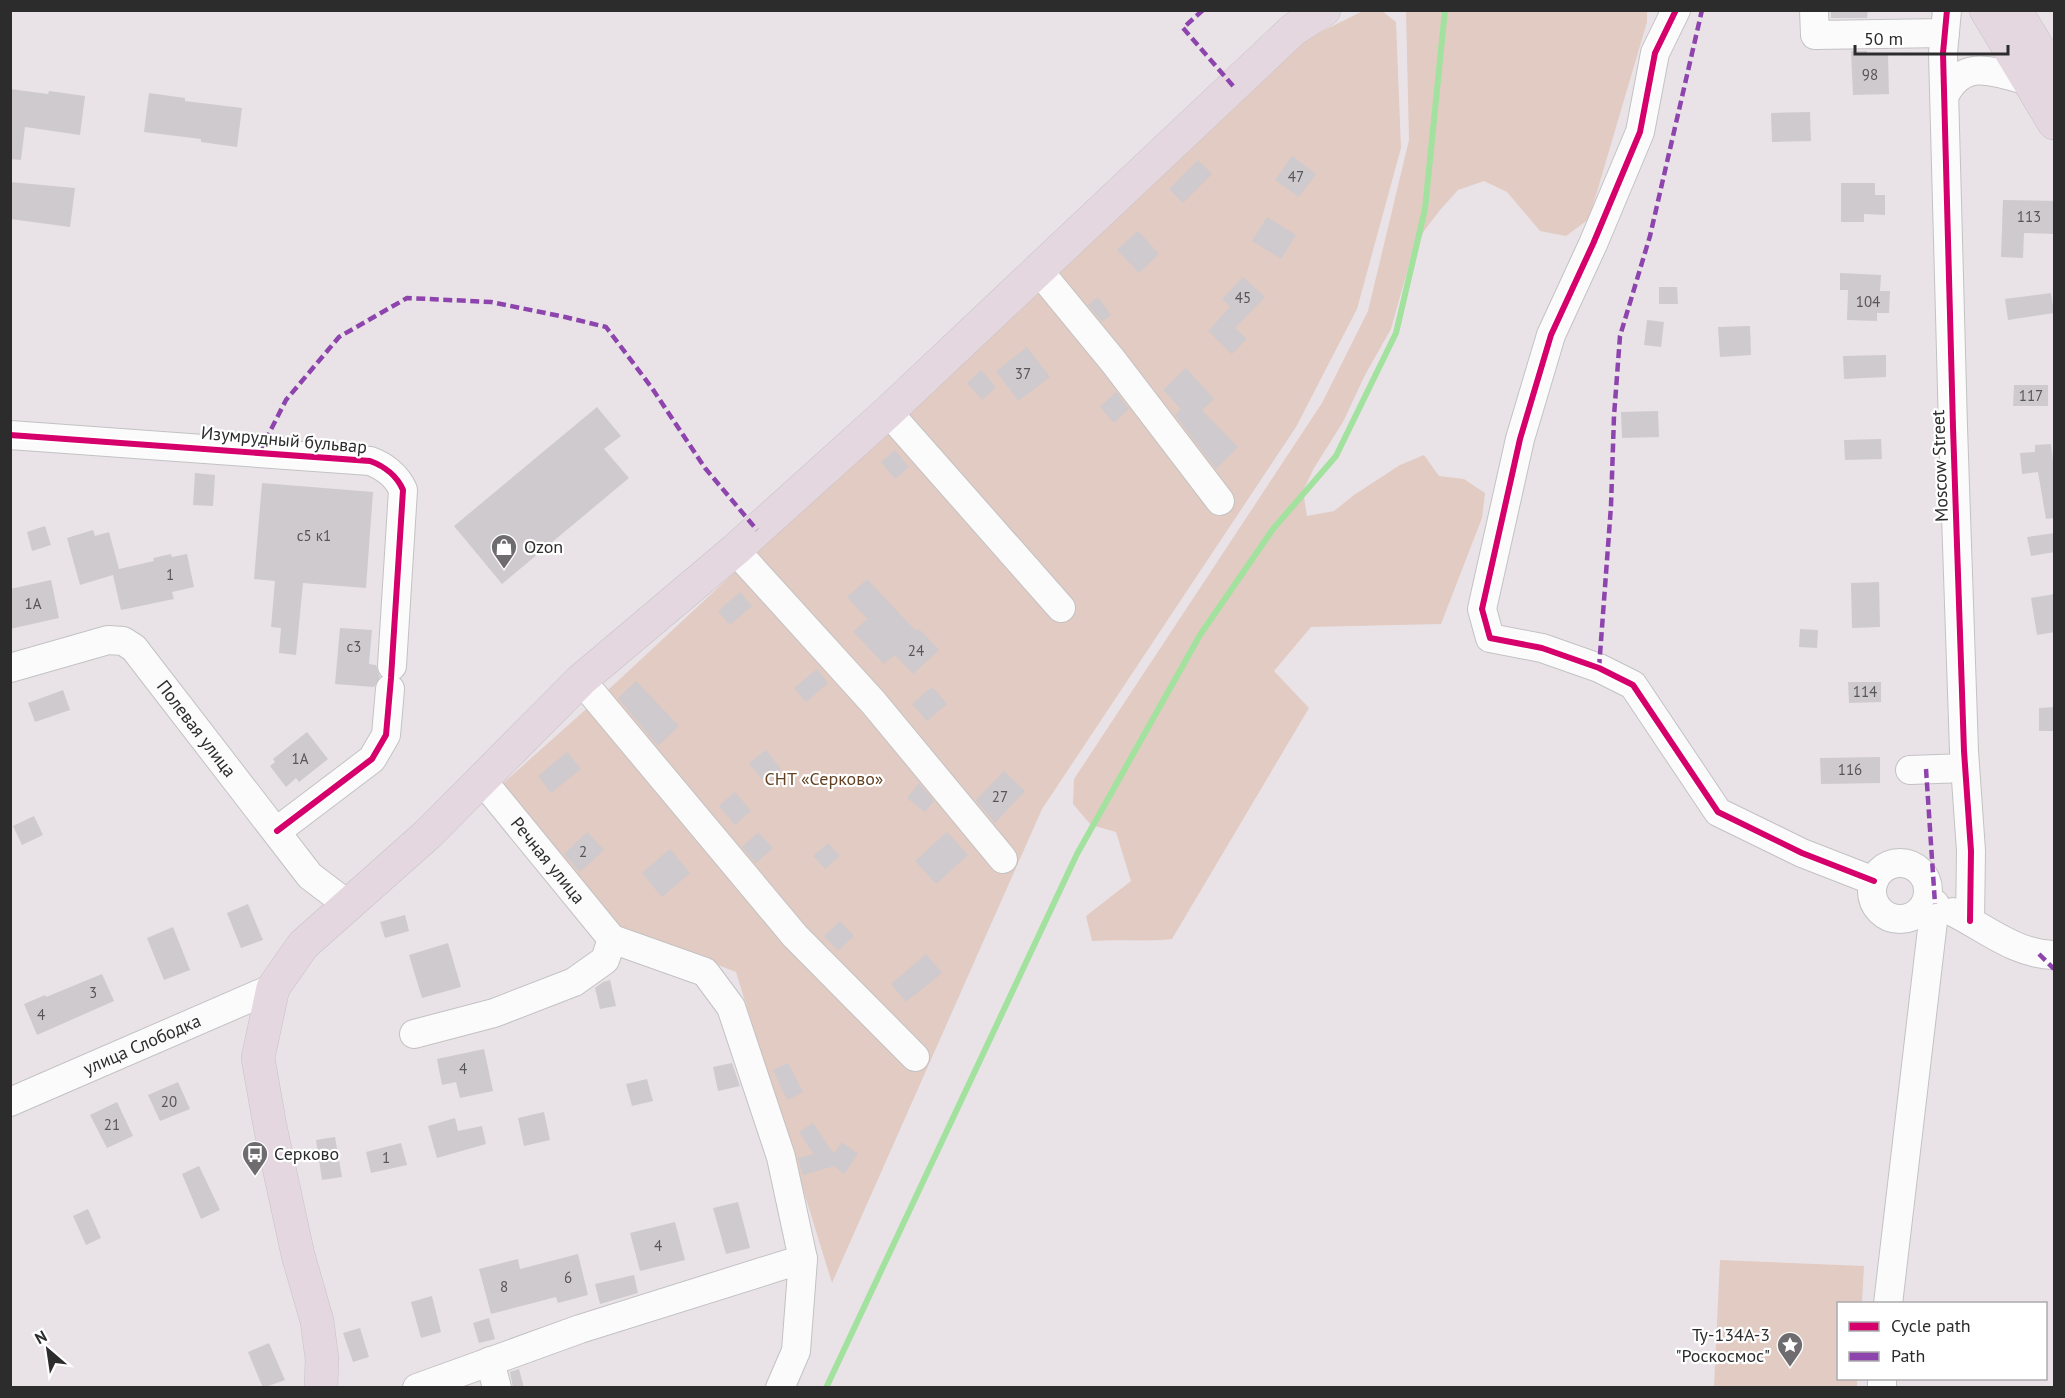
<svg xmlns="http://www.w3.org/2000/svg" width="2065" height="1398" font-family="'PT Sans',sans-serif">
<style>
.green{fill:#e2cbc2}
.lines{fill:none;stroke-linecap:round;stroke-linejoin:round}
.stream{stroke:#a2e29e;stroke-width:6}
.building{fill:#cfcace}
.minor-casing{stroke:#c3c2c3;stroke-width:30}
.major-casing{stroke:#c5c2c5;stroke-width:34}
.minor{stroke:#fcfbfc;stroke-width:28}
.major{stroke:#e5d7df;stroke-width:33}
.quiet{stroke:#8e44ad;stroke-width:4.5;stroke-dasharray:9 4.5;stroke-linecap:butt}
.cycleway-casing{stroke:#fff;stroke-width:10}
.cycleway{stroke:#d6006c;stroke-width:6}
.labels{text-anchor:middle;stroke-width:4.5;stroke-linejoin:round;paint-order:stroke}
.number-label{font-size:15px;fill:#575657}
.street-label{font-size:18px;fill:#2c2c2c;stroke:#fff}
.poi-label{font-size:18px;fill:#2c2c2c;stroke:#fff;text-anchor:start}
.park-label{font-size:18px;fill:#634223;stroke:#fff}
</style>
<rect width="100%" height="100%" fill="#e9e3e8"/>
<g class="green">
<polygon points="1363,11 1382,11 1396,22 1401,148 1357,309 1296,427 1042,809 832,1283 736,972 612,924 501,785 620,679 1306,39"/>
<path d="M1406 11H1647V22L1589 219 1566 236 1540 231 1507 192 1484 181 1458 190 1440 210 1424 231 1412 254 1391 329 1365 375 1343 422 1314 468 1303 491 1307 516 1334 511 1354 495 1400 465 1424 455 1439 476 1464 479 1485 493 1482 518 1441 624 1311 627 1274 671 1309 708 1172 939C1144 942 1119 939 1092 941L1086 916 1131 881 1116 832 1091 825 1073 804 1074 779 1322 403 1368 311 1409 140Z"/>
<polygon points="1720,1260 1864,1266 1862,1303 1838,1304 1838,1378 1857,1379 1857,1387 1714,1387"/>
</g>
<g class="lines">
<polyline class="stream" points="826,1388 1077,854 1200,635 1273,529 1336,456 1396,333 1425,209 1445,10"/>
</g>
<g class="building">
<polygon points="1831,10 1868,10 1867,18 1831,18"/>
<polygon points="1851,51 1867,51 1867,55 1888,54 1889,94 1853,95"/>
<polygon points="10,89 48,94 49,91 85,96 80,135 25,127 21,160 10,159"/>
<polygon points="149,93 185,98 185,101 242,108 237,147 201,142 201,139 144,132"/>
<polygon points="1810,112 1811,141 1772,142 1771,113"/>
<polygon points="1292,156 1316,174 1299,197 1275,180"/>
<polygon points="1198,160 1212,174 1183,203 1169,189"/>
<polygon points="10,182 75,188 70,227 10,219"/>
<polygon points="1841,183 1875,183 1875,195 1885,195 1885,215 1864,214 1864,222 1841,222"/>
<polygon points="2003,200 2055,201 2055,234 2024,233 2023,258 2001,257"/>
<polygon points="1267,217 1296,235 1281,259 1252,241"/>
<polygon points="1138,231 1159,254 1139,273 1117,250"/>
<polygon points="1840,273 1881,275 1880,291 1890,291 1889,313 1877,313 1877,321 1847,320 1848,290 1840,290"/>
<polygon points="1243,277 1265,297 1235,328 1247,339 1232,354 1208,331 1230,307 1222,299"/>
<polygon points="1659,287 1677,287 1678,304 1659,304"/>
<polygon points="2051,293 2054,313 2008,320 2005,299"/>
<polygon points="1098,297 1111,315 1102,322 1088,305"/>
<polygon points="1647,320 1664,322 1661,347 1644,345"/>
<polygon points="1750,326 1751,355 1720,357 1718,327"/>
<polygon points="1027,347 1050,377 1018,401 996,371"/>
<polygon points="1886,355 1886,377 1844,379 1843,356"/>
<polygon points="1186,368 1214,399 1202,410 1238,447 1216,469 1175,415 1181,409 1163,390"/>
<polygon points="981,370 996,387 982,400 967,383"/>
<polygon points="2014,385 2048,385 2048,406 2013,406"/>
<polygon points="1116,392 1129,409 1114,423 1100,407"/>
<polygon points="597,407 621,436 604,449 629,478 502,584 454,526"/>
<polygon points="1658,411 1659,437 1622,438 1621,412"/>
<polygon points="1881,439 1882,459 1845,460 1844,440"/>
<polygon points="2051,444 2055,478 2055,518 2046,519 2038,472 2022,474 2020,453 2035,452 2035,445"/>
<polygon points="895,450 909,467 895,479 881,462"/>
<polygon points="195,473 215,475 213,506 193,505"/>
<polygon points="262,483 373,492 366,588 303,583 296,655 279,653 281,628 271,627 275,581 254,579"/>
<polygon points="45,526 51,545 32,551 27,532"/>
<polygon points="93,530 95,536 109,532 119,569 154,561 153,558 171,554 172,557 187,554 194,587 172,592 174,599 121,610 113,575 80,585 67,538"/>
<polygon points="2055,533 2055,552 2031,556 2027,537"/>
<polygon points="867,579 916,631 919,629 939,650 913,674 895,655 884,664 853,632 867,619 847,597"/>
<polygon points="51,580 59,618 10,629 10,589"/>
<polygon points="1879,582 1880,627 1852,628 1851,583"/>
<polygon points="740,592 752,606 730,625 718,611"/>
<polygon points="2055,594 2055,632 2037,635 2031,598"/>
<polygon points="340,628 372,630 369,664 376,665 380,677 374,687 335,684"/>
<polygon points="1800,629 1818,630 1817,648 1799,647"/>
<polygon points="817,669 828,683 806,702 794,688"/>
<polygon points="636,681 679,726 658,746 618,698"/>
<polygon points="1848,682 1881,682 1881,702 1849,703"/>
<polygon points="932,687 947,704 927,721 912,704"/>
<polygon points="63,690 70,710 35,722 28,703"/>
<polygon points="2055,707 2055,731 2039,731 2039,708"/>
<polygon points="307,732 328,759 299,782 296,778 286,787 270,766 275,762 273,759"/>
<polygon points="766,750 781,769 764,782 749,763"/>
<polygon points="567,752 581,769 551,793 538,776"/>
<polygon points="1880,757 1880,783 1821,784 1820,758"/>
<polygon points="1004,771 1025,791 995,823 976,800"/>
<polygon points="919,783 934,801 925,812 907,798"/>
<polygon points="735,792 751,811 735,825 719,806"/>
<polygon points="34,816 43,835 22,845 13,826"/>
<polygon points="587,832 604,850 580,872 564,854"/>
<polygon points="758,832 773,848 756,863 742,847"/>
<polygon points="947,832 968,855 936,884 915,861"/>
<polygon points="828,843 840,856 825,869 813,856"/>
<polygon points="670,849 690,873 662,897 642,873"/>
<polygon points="248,904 263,940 241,948 227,913"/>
<polygon points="405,915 409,931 385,938 380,922"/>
<polygon points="840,921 854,936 838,951 824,936"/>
<polygon points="173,927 190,970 164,980 147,938"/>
<polygon points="448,943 461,987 422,998 409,955"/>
<polygon points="926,954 942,973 906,1002 891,984"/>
<polygon points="102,974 114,1001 37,1035 24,1004 45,995 46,997"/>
<polygon points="610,980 616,1006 600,1009 595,988 603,982"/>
<polygon points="484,1049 493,1091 460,1098 456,1082 442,1085 437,1059"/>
<polygon points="732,1063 740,1086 718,1091 713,1067"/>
<polygon points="788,1063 803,1092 787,1100 773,1070"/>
<polygon points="647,1079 653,1101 632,1106 626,1084"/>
<polygon points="178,1082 190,1109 160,1121 148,1095"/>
<polygon points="117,1102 133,1136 107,1148 90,1115"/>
<polygon points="544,1112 550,1140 524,1146 518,1118"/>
<polygon points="455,1118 458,1131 482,1126 486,1144 437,1158 428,1126"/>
<polygon points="813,1123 834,1154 842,1142 858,1154 844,1174 834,1166 803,1175 798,1158 814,1154 799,1132"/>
<polygon points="335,1137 342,1177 322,1180 316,1140"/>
<polygon points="401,1143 407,1165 371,1173 366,1152"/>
<polygon points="199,1166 220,1210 201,1219 182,1174"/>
<polygon points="738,1202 750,1248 726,1254 713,1208"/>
<polygon points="88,1209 101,1238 86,1245 73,1216"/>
<polygon points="675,1222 685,1260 640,1271 630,1233"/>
<polygon points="578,1254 588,1295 558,1303 556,1297 491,1314 479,1269 518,1259 520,1269"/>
<polygon points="634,1275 638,1293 600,1304 595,1284"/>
<polygon points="432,1296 441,1332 421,1338 411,1302"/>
<polygon points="489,1318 495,1339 479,1343 473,1323"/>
<polygon points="360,1328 369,1357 353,1362 343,1333"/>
<polygon points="269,1343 285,1380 263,1388 248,1352"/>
<polygon points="519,1369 524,1388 513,1388 510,1372"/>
</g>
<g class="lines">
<g class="minor-casing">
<g id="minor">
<polyline points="1676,10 1655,53 1640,132 1593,244 1551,335 1520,439 1482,609 1490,638 1542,648 1599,668 1633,685 1718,812 1802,853 1874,881"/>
<polyline points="1814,10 1815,35 1945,33"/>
<polyline points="1947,10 1943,53 1953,427 1964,751 1971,851 1970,921"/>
<path d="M1945 95C1964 57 1995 72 2028 81"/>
<polyline points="1039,271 1113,361 1220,501"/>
<polyline points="888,412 1061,608"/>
<path d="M10 435 370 461C384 466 397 476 403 490L392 666"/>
<polyline points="735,550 873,702 1003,859"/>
<path id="s1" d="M10 668 108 640 123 641 134 648 310 876 347 904"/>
<polyline points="581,680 795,936 915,1057"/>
<polyline points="1910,770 1965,768"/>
<path id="s2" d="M482 780 612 939"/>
<polyline points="277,831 372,759 386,735 390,689"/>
<circle cx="1900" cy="891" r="28"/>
<path d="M1953 912C1987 929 2015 954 2054 955"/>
<polyline points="612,939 705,972 731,1007 781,1157 803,1259 796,1351 780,1388"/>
<polyline points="414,1034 494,1013 574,982 605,960 612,939"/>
<path id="s3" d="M10 1102 273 988"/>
<polyline points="1888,1304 1935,904"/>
<polyline points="490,1361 497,1388"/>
<polyline points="417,1388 580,1329 803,1259"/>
<polyline points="1882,1388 1882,1378"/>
</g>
</g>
<g class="major-casing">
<g id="major">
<polyline points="1986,10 2054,123"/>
<polyline points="2015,10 2054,74"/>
<polyline points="321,1388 322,1359 317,1321 298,1255 270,1126 258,1058 273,988 303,945 428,834 581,680 735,550 888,412 1294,29 1324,10"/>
</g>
</g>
<use href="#minor" class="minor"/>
<use href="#major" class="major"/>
<g class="quiet">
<polyline points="1203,10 1183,28 1234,87"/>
<polyline points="259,453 286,400 339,337 407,298 491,302 565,317 606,327 652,388 705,468 757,530"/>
<polyline points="1599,668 1611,506 1614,416 1620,336 1650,236 1702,10"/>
<polyline points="1926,769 1935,904"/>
<polyline points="2039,954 2054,969"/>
</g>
<g class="cycleway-casing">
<g id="cycleway">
<polyline points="1676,10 1655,53 1640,132 1593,244 1551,335 1520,439 1482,609 1490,638 1542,648 1599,668 1633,685 1718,812 1802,853 1874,881"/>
<polyline points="1947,10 1943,53 1953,427 1964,751 1971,851 1970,921"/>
<path d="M10 435 370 461C384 466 397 476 403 490L391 678 386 735 372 759 277 831"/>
</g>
</g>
<use href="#cycleway" class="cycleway"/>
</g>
<defs>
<g id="shop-pin" transform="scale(1.35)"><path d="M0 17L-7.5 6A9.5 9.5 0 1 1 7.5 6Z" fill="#6e6c6e" stroke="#fff"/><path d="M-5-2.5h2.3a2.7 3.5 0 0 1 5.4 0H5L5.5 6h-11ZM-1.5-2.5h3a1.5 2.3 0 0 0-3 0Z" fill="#fff"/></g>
<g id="bus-pin" transform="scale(1.35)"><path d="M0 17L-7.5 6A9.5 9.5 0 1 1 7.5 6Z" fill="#6e6c6e" stroke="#fff"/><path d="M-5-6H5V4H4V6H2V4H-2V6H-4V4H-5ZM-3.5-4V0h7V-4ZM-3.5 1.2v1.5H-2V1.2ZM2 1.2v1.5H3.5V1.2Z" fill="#fff"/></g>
<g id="sight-pin" transform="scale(1.35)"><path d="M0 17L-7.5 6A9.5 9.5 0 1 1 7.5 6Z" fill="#6e6c6e" stroke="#fff"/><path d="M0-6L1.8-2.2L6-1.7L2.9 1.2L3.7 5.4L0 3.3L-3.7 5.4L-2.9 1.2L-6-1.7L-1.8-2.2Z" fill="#fff"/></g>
</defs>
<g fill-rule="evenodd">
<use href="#shop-pin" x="504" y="547"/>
<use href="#bus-pin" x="255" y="1154"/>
<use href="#sight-pin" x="1790" y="1345"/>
</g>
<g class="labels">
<g class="number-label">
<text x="1870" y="80">98</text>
<text x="1296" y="182">47</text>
<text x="2029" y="222">113</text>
<text x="1243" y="303">45</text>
<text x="1868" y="307">104</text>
<text x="1023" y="379">37</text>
<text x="2031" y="401">117</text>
<text x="314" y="541">с5 к1</text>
<text x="170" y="580">1</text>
<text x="33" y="609">1А</text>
<text x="354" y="652">с3</text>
<text x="916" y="656">24</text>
<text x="1865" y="697">114</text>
<text x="300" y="764">1А</text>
<text x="1850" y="775">116</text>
<text x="1000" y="802">27</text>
<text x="583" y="857">2</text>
<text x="93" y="998">3</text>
<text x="41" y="1020">4</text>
<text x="463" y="1074">4</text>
<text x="169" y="1107">20</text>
<text x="112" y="1130">21</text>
<text x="386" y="1163">1</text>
<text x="658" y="1251">4</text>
<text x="568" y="1283">6</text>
<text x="504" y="1292">8</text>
</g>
<g class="street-label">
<text transform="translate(284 440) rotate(5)" y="6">Изумрудный бульвар</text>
<text transform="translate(1940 466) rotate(-92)" y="6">Moscow Street</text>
<text dy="6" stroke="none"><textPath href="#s1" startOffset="232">Полевая улица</textPath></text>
<text dy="6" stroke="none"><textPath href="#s2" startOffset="104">Речная улица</textPath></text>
<text dy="6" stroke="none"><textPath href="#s3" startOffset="144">улица Слободка</textPath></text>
</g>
<g class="poi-label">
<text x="524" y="553">Ozon</text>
<text x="274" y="1160">Серково</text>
<text x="1770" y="1341" text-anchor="end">Ту-134А-3<tspan x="1770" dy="21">"Роскосмос"</tspan></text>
</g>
<g class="park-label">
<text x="824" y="785">СНТ «Серково»</text>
</g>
</g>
<rect width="2065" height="1398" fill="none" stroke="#2c2c2c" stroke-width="24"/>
<rect x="1837" y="1302" width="210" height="78" fill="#ffffff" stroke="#ababab" stroke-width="1.5"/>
<rect x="1849" y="1322" width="30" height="9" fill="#d6006c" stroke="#ababab" stroke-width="1.5"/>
<text x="1891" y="1332" font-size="18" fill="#2c2c2c">Cycle path</text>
<rect x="1849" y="1352" width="30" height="9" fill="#8e44ad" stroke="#ababab" stroke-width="1.5"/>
<text x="1891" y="1362" font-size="18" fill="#2c2c2c">Path</text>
<g transform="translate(48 1350) rotate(331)" stroke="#ffffff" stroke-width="4.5" paint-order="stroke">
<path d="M0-4.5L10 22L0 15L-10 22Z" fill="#2c2c2c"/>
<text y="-9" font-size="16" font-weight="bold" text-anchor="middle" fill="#2c2c2c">N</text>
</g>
<path d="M1855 45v9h153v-9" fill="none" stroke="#2c2c2c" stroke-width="3"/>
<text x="1864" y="45" font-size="18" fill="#2c2c2c" stroke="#ffffff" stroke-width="4.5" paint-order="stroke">50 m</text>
</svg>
